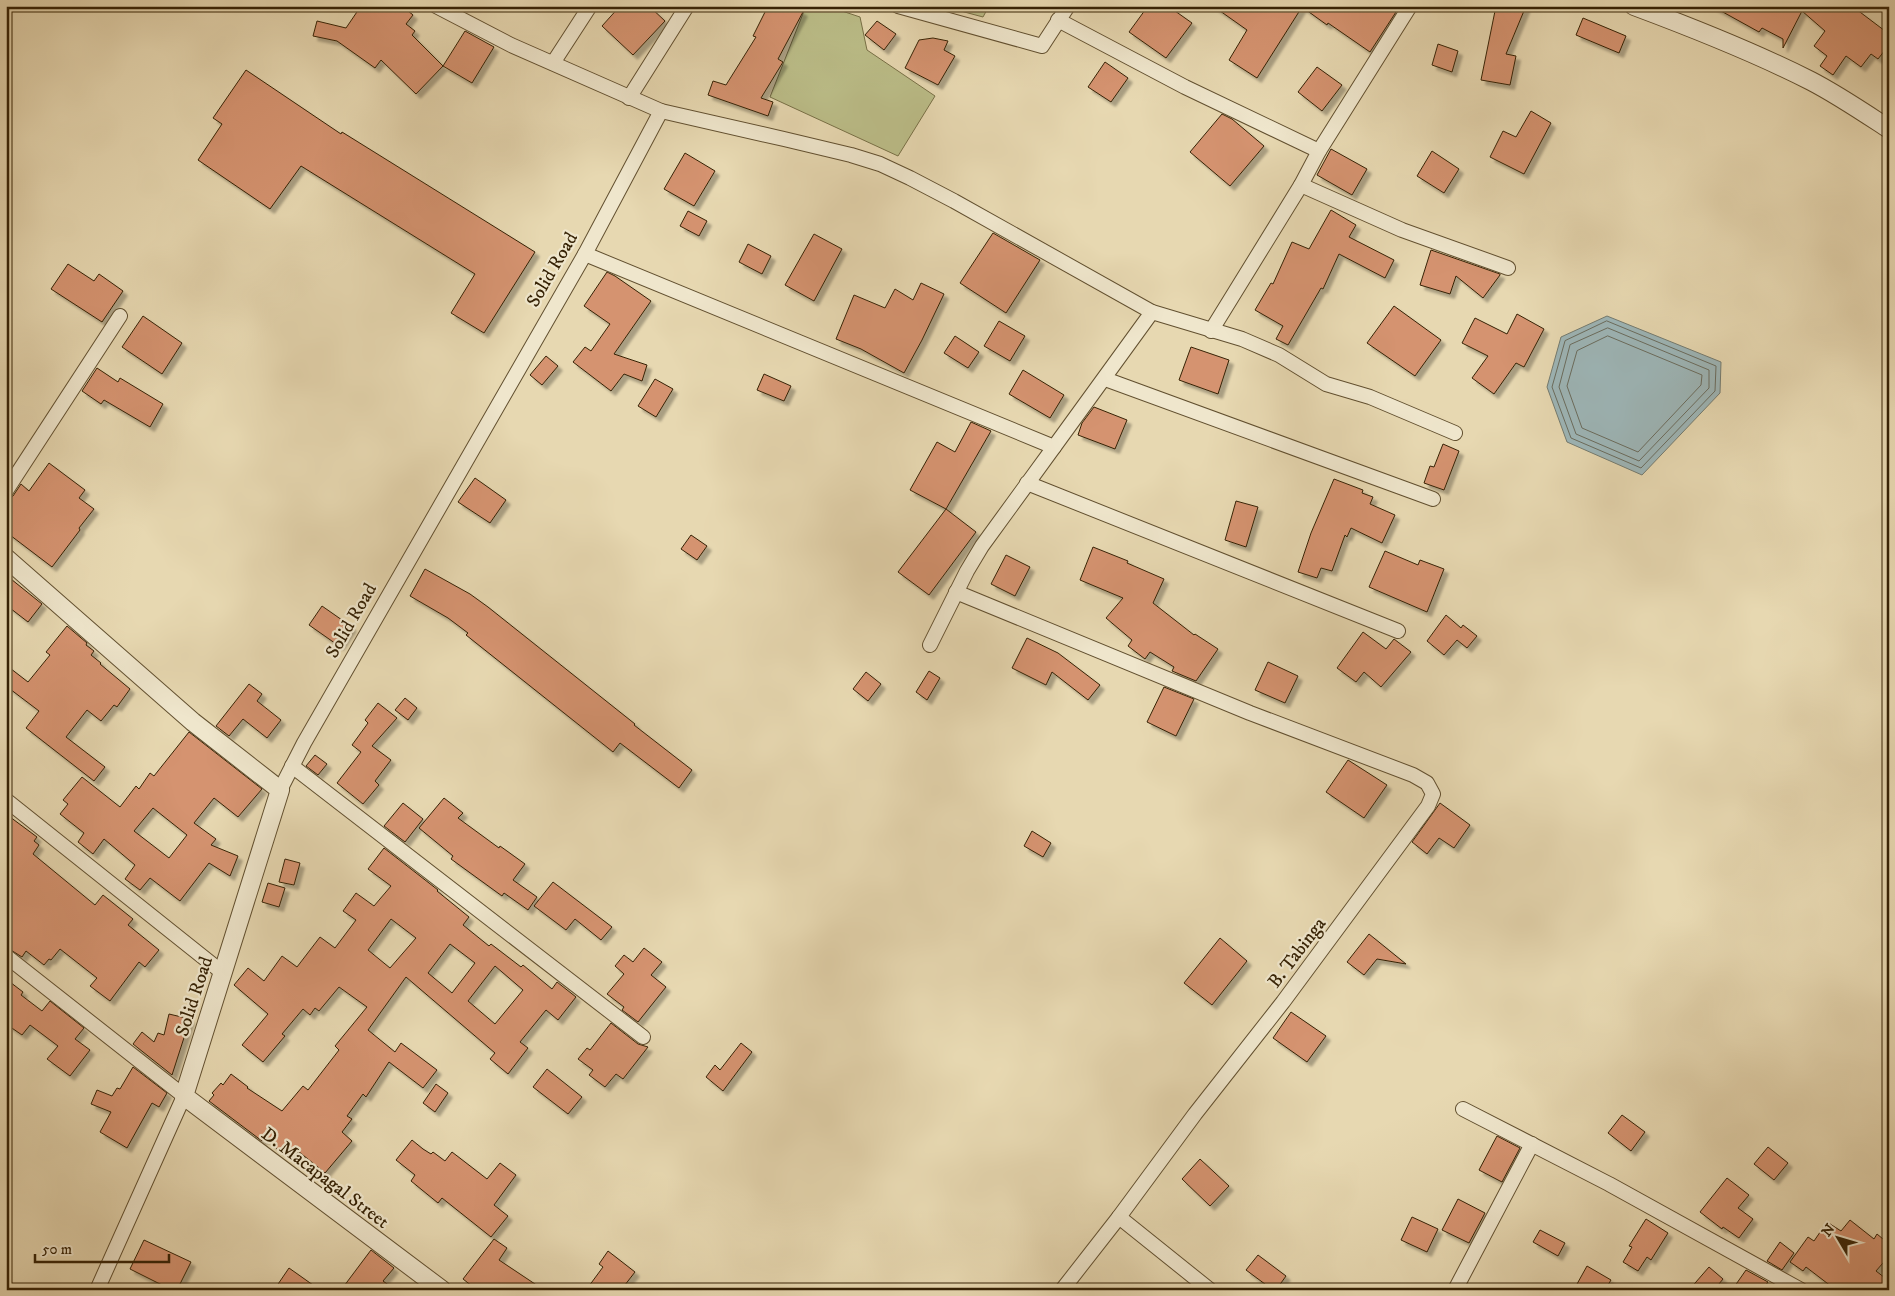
<svg xmlns="http://www.w3.org/2000/svg" width="1895" height="1296" font-family="'IM FELL DW Pica',serif">
<style>
.green{fill:#bbbd88;stroke:#787046}
.water{fill:#9db6b8;stroke:#747b70}
.lines{fill:none;stroke-linecap:round;stroke-linejoin:round}
.shore{stroke:#6a6c5e;stroke-width:1}
.building{fill:#d5936f;stroke:#362205;fill-rule:evenodd;filter:url(#shadow)}
.minor-casing{stroke:#625030;stroke-width:16}
.tertiary-casing{stroke:#625030;stroke-width:20}
.minor{stroke:#efe6cc;stroke-width:14}
.tertiary{stroke:#efe6cc;stroke-width:18}
.labels{text-anchor:middle;stroke-width:4.5;stroke-linejoin:round;paint-order:stroke}
.street-label{font-size:19px;fill:#362205;stroke:#efe6cc}
</style>
<defs>
<filter id="shadow"><feDropShadow dx="4.5" dy="4.5" stdDeviation="1" flood-color="#0004"/></filter>
</defs>
<rect width="100%" height="100%" fill="#e7d8b1"/>
<filter id="stains"><feTurbulence type="fractalNoise" baseFrequency=".004" numOctaves="4"/><feColorMatrix values="0 0 0 0 .2 0 0 0 0 .09 0 0 0 0 .02 0 0 0 .5 -.17"/></filter>
<radialGradient id="worn" r=".72"><stop offset=".6" stop-color="#630" stop-opacity="0"/><stop offset="1" stop-color="#630" stop-opacity=".3"/></radialGradient>
<g class="green">
<polygon points="806,6 827,6 860,17 867,50 935,96 898,156 770,97"/>
<polygon points="942,6 989,6 983,17"/>
</g>
<polygon class="water" points="1607,316 1721,362 1720,393 1642,475 1567,442 1547,387 1561,337"/>
<g class="lines">
<g class="shore">
<polygon points="1607,321 1716,366 1715,391 1641,468 1571,438 1552,387 1565,341"/>
<polygon points="1608,328 1709,370 1709,388 1639,461 1576,434 1559,387 1570,345"/>
<polygon points="1608,336 1702,375 1701,385 1638,452 1582,428 1567,386 1577,351"/>
</g>
</g>
<g class="building">
<polygon points="361,6 402,6 413,15 406,24 415,31 412,35 443,66 416,94 381,60 375,68 337,41 313,36 317,21 346,28"/>
<polygon points="620,6 649,6 665,21 633,55 602,26"/>
<polygon points="768,6 793,6 803,12 778,59 783,62 761,98 773,102 768,116 708,95 713,81 726,85 756,37 753,36"/>
<polygon points="1148,6 1168,6 1192,23 1166,58 1129,32"/>
<polygon points="1213,6 1387,6 1396,12 1370,52 1328,23 1327,25 1302,7 1257,78 1229,60 1247,30"/>
<polygon points="1496,6 1526,6 1506,54 1516,56 1510,85 1481,80"/>
<polygon points="1712,6 1852,6 1889,34 1889,45 1878,59 1871,54 1861,67 1846,56 1833,75 1820,66 1827,56 1814,46 1825,31 1802,11 1783,48 1783,39 1762,28 1759,32"/>
<polygon points="1583,18 1626,36 1619,53 1576,35"/>
<polygon points="877,21 896,34 884,50 865,35"/>
<polygon points="465,31 494,47 472,83 443,66"/>
<polygon points="933,38 948,41 944,50 955,56 938,85 905,68 919,40"/>
<polygon points="1438,44 1458,51 1452,72 1432,65"/>
<polygon points="1105,62 1128,78 1111,102 1088,87"/>
<polygon points="1317,67 1342,85 1322,111 1298,92"/>
<polygon points="246,70 341,134 342,132 535,252 484,333 451,313 475,274 301,166 270,209 198,160 222,124 213,118"/>
<polygon points="1531,111 1551,123 1524,174 1490,157 1503,131 1516,137"/>
<polygon points="1222,114 1232,119 1264,146 1230,186 1190,152"/>
<polygon points="1331,149 1367,169 1352,195 1317,175"/>
<polygon points="1432,151 1459,169 1444,193 1417,176"/>
<polygon points="685,153 715,171 694,206 664,189"/>
<polygon points="1331,210 1356,225 1349,237 1394,260 1385,278 1339,254 1323,289 1321,288 1288,345 1276,339 1283,326 1255,310 1271,283 1273,284 1292,242 1309,249"/>
<polygon points="688,211 707,221 699,236 680,226"/>
<polygon points="993,233 1040,260 1006,313 960,283"/>
<polygon points="814,234 842,249 814,301 785,285"/>
<polygon points="748,244 771,256 762,274 739,262"/>
<polygon points="1431,250 1500,274 1500,275 1483,298 1456,276 1450,294 1420,285"/>
<polygon points="68,264 94,281 99,274 123,291 102,322 51,289"/>
<polygon points="607,272 615,276 651,301 614,354 647,365 642,381 624,374 611,391 573,362 585,347 591,351 610,324 584,306"/>
<polygon points="921,283 944,294 922,340 904,373 861,349 836,339 854,295 885,308 895,289 913,300"/>
<polygon points="1394,306 1441,340 1415,376 1367,343"/>
<polygon points="1517,314 1544,329 1524,367 1516,363 1494,394 1472,378 1488,356 1462,343 1475,318 1507,334"/>
<polygon points="143,316 182,343 162,374 122,347"/>
<polygon points="999,321 1025,336 1010,361 984,346"/>
<polygon points="955,336 979,352 968,368 944,353"/>
<polygon points="1191,347 1229,360 1218,394 1179,380"/>
<polygon points="546,356 558,366 542,385 530,375"/>
<polygon points="97,368 118,382 120,378 163,404 150,427 104,400 101,404 82,391"/>
<polygon points="1023,370 1064,395 1050,418 1009,394"/>
<polygon points="764,374 791,386 784,401 757,390"/>
<polygon points="655,379 673,389 656,417 638,406"/>
<polygon points="1094,407 1127,420 1115,449 1078,435 1082,423"/>
<polygon points="971,422 991,431 946,509 910,490 937,442 955,452"/>
<polygon points="1443,444 1459,451 1444,490 1424,483 1430,466 1434,467"/>
<polygon points="49,463 85,490 79,498 94,509 79,528 80,530 52,567 6,532 6,500 13,496 21,484 29,491"/>
<polygon points="475,478 506,500 490,523 458,502"/>
<polygon points="1334,479 1363,490 1362,493 1373,497 1370,504 1395,515 1382,543 1351,528 1347,537 1345,535 1332,571 1321,568 1317,578 1298,572 1311,533"/>
<polygon points="1236,501 1258,507 1246,547 1225,540"/>
<polygon points="946,509 976,532 929,595 898,572"/>
<polygon points="691,535 707,546 697,560 681,549"/>
<polygon points="1093,547 1128,561 1127,563 1164,579 1153,603 1194,635 1195,634 1218,649 1196,681 1172,671 1174,667 1150,652 1145,659 1128,646 1132,640 1106,618 1123,598 1080,580"/>
<polygon points="1385,551 1418,565 1420,560 1444,569 1427,612 1369,587"/>
<polygon points="1006,555 1030,567 1015,596 991,584"/>
<polygon points="425,569 470,594 488,607 635,724 634,725 692,770 679,788 620,743 613,752 466,635 468,633 448,618 410,596"/>
<polygon points="6,575 42,604 28,622 6,605"/>
<polygon points="322,606 352,627 339,646 309,625"/>
<polygon points="1446,615 1461,628 1463,625 1477,636 1467,648 1457,640 1444,655 1427,641"/>
<polygon points="67,626 87,643 86,645 94,651 91,655 101,663 100,664 130,689 117,707 114,705 101,721 87,710 66,737 105,767 94,781 26,728 39,711 6,686 6,665 28,682 50,655 46,652"/>
<polygon points="1363,632 1386,649 1394,639 1411,652 1381,687 1364,672 1356,682 1337,668"/>
<polygon points="1027,638 1058,653 1100,685 1088,700 1052,672 1046,685 1012,668"/>
<polygon points="1268,662 1298,676 1285,703 1255,690"/>
<polygon points="929,671 940,678 927,700 916,692"/>
<polygon points="866,672 881,684 868,701 853,689"/>
<polygon points="249,684 262,694 257,701 281,720 267,738 243,719 229,736 216,726"/>
<polygon points="1164,687 1194,699 1176,736 1147,722"/>
<polygon points="405,698 417,708 408,720 395,710"/>
<polygon points="378,703 397,718 372,746 391,760 375,781 379,785 363,804 337,783 361,752 352,745 368,723 365,720"/>
<path d="M189 732 262 789 238 817 214 798 194 823 216 839 211 845 238 856 230 876 209 863 180 901 150 878 140 890 125 879 135 865 104 839 93 854 78 842 84 833 60 814 68 804 63 800 82 777 120 807 136 786 139 789 150 773 154 776ZM153 808 187 835 169 858 134 831Z"/>
<polygon points="315,755 327,764 318,775 306,766"/>
<polygon points="1348,760 1387,785 1364,818 1326,792"/>
<polygon points="444,798 463,813 458,818 499,848 500,846 525,864 513,880 537,897 528,910 504,893 502,896 451,859 453,856 419,828"/>
<polygon points="403,803 423,819 405,842 384,826"/>
<polygon points="1440,803 1470,825 1454,848 1439,838 1427,854 1412,842"/>
<polygon points="6,814 37,837 34,841 39,845 33,854 95,905 103,895 133,919 128,925 159,950 145,967 139,962 110,1001 90,986 97,978 60,949 51,960 49,959 44,965 26,951 22,957 6,947"/>
<polygon points="1032,831 1051,843 1043,857 1024,846"/>
<path d="M384 848 438 890 437 891 469 917 463 925 489 946 491 944 521 967 523 965 552 989 557 982 576 997 558 1020 546 1010 520 1042 528 1048 508 1074 490 1059 495 1053 406 977 368 1030 395 1052 401 1043 437 1070 423 1088 389 1062 366 1097 363 1094 347 1116 352 1119 342 1132 352 1141 325 1173 298 1151 293 1157 283 1148 280 1151 264 1138 262 1141 209 1101 214 1095 212 1093 221 1083 223 1085 231 1074 248 1087 247 1088 282 1111 303 1086 308 1090 339 1050 335 1046 367 1007 339 987 319 1011 315 1008 310 1015 303 1009 282 1034 285 1036 263 1062 242 1045 268 1014 234 985 248 968 264 981 282 956 297 967 320 937 335 948 356 920 343 911 356 893 374 906 391 886 368 869ZM391 919 416 938 390 968 368 950ZM450 944 475 963 452 993 428 973ZM495 966 523 990 495 1024 468 1001Z"/>
<polygon points="285,859 300,863 294,885 279,882"/>
<polygon points="553,882 612,927 601,940 575,919 566,930 534,906"/>
<polygon points="268,883 285,888 279,907 262,902"/>
<polygon points="1369,934 1406,964 1377,959 1364,975 1347,962"/>
<polygon points="1220,938 1247,961 1212,1005 1184,983"/>
<polygon points="644,948 662,962 651,975 666,987 638,1022 622,1010 624,1007 607,994 624,974 615,966 624,955 633,962"/>
<polygon points="6,979 23,992 21,995 42,1011 50,1001 84,1028 75,1039 90,1050 70,1076 47,1059 58,1046 30,1025 22,1035 6,1024"/>
<polygon points="1291,1012 1326,1036 1307,1062 1273,1038"/>
<polygon points="169,1014 190,1019 172,1075 133,1044 142,1032 154,1042 158,1033 164,1035"/>
<polygon points="611,1023 638,1044 648,1047 623,1079 616,1074 605,1087 589,1075 593,1070 578,1059 587,1048 590,1050"/>
<polygon points="741,1043 752,1052 723,1091 706,1077 715,1065 720,1070"/>
<polygon points="133,1067 167,1093 159,1107 152,1103 127,1148 100,1132 111,1112 91,1104 97,1090 112,1096 117,1088 120,1089"/>
<polygon points="547,1069 582,1097 568,1114 533,1087"/>
<polygon points="436,1084 448,1093 435,1112 423,1103"/>
<polygon points="1622,1115 1645,1132 1631,1151 1608,1133"/>
<polygon points="1497,1136 1520,1148 1502,1182 1479,1170"/>
<polygon points="412,1140 423,1149 431,1154 433,1152 445,1161 452,1152 487,1179 500,1163 516,1175 494,1205 508,1216 491,1237 442,1198 438,1203 411,1181 415,1175 396,1160"/>
<polygon points="1768,1147 1788,1163 1774,1180 1754,1164"/>
<polygon points="1200,1159 1229,1186 1210,1206 1182,1179"/>
<polygon points="1727,1178 1749,1195 1738,1208 1753,1219 1739,1238 1723,1227 1722,1229 1700,1212"/>
<polygon points="1458,1199 1485,1213 1469,1243 1442,1230"/>
<polygon points="1412,1217 1438,1229 1427,1252 1401,1240"/>
<polygon points="1646,1219 1668,1233 1651,1260 1647,1257 1638,1271 1623,1262 1632,1247 1629,1246"/>
<polygon points="1850,1220 1874,1239 1877,1234 1889,1244 1889,1256 1876,1271 1889,1281 1889,1290 1836,1290 1806,1267 1803,1271 1790,1262 1808,1237 1814,1241 1827,1222 1841,1231"/>
<polygon points="1540,1230 1565,1243 1558,1256 1533,1242"/>
<polygon points="494,1239 507,1248 499,1260 544,1290 477,1290 463,1279"/>
<polygon points="144,1240 191,1262 177,1290 172,1290 130,1269"/>
<polygon points="1780,1242 1794,1253 1782,1270 1767,1261"/>
<polygon points="371,1250 394,1268 383,1281 395,1290 341,1290"/>
<polygon points="608,1251 635,1272 621,1290 586,1290 603,1267 599,1264"/>
<polygon points="1258,1255 1286,1276 1276,1290 1273,1290 1246,1270"/>
<polygon points="1587,1266 1611,1280 1605,1290 1586,1290 1577,1284"/>
<polygon points="1709,1267 1723,1279 1714,1290 1689,1290"/>
<polygon points="289,1268 320,1290 274,1290"/>
<polygon points="1746,1270 1768,1282 1762,1290 1732,1290"/>
</g>
<g class="lines">
<g class="minor-casing">
<g id="minor">
<polyline points="898,6 1042,46 1068,6"/>
<polyline points="1058,20 1185,87 1319,151"/>
<polyline points="553,63 590,6"/>
<polyline points="629,98 687,6"/>
<polyline points="661,111 784,139 851,155 880,164 910,178 954,201 1152,312 1242,339 1279,355 1326,384 1370,397 1455,433"/>
<polyline points="1301,185 1402,230 1508,268"/>
<polyline points="585,254 1054,447 1152,312"/>
<polyline points="1211,331 1301,185 1319,151 1410,6"/>
<polyline points="1105,379 1433,499"/>
<polyline points="1027,483 1398,631"/>
<polyline points="6,491 120,316"/>
<polyline points="956,592 1250,713 1413,775 1427,783 1433,794 1428,806 1283,1002 1195,1114 1119,1217 1062,1290"/>
<polyline points="930,645 967,571 982,546 1054,447"/>
<polyline points="292,766 643,1037"/>
<polyline points="280,790 304,743 585,254 661,111 511,45 436,6"/>
<polyline points="6,800 223,973"/>
<polyline points="6,956 184,1096 97,1290"/>
<polyline points="1463,1109 1609,1184 1801,1290"/>
<polyline points="1119,1217 1210,1290"/>
<polyline points="1455,1290 1532,1144"/>
</g>
</g>
<g class="tertiary-casing">
<g id="tertiary">
<path d="M1634 6C1693 28 1754 52 1811 81 1838 95 1863 112 1889 129"/>
<polyline points="6,558 193,722 280,790 184,1096 442,1290"/>
</g>
</g>
<use href="#minor" class="minor"/>
<use href="#tertiary" class="tertiary"/>
</g>
<g class="labels">
<g class="street-label">
<text transform="translate(551 269) rotate(-60)" y="7">Solid Road</text>
<text transform="translate(350 620) rotate(-60)" y="7">Solid Road</text>
<text transform="translate(1296 952) rotate(-53)" y="7">B. Tabinga</text>
<text transform="translate(193 996) rotate(-72)" y="7">Solid Road</text>
<text transform="translate(326 1177) rotate(37)" y="7">D. Macapagal Street</text>
</g>
</g>
<rect width="1895" height="1296" fill="none" stroke="#e7d8b1" stroke-width="25"/>
<rect x="8" y="8" width="1880" height="1281" fill="none" stroke="#362205" stroke-width="2.5"/>
<rect x="12" y="12" width="1870" height="1271" fill="none" stroke="#362205"/>
<g transform="translate(1838 1238) rotate(308)" stroke="#efe6cc" stroke-width="4" paint-order="stroke">
<path d="M0-4L9 19L0 12L-9 19Z" fill="#362205"/>
<text y="-8" font-size="14" font-weight="bold" text-anchor="middle" fill="#362205">N</text>
</g>
<path d="M35 1254v8h134v-8" fill="none" stroke="#362205" stroke-width="2.5"/>
<text x="42" y="1254" font-size="15" fill="#362205" stroke="#efe6cc" stroke-width="4" paint-order="stroke">50 m</text>
<rect width="100%" height="100%" filter="url(#stains)"/>
<rect width="100%" height="100%" fill="url(#worn)"/>
</svg>
